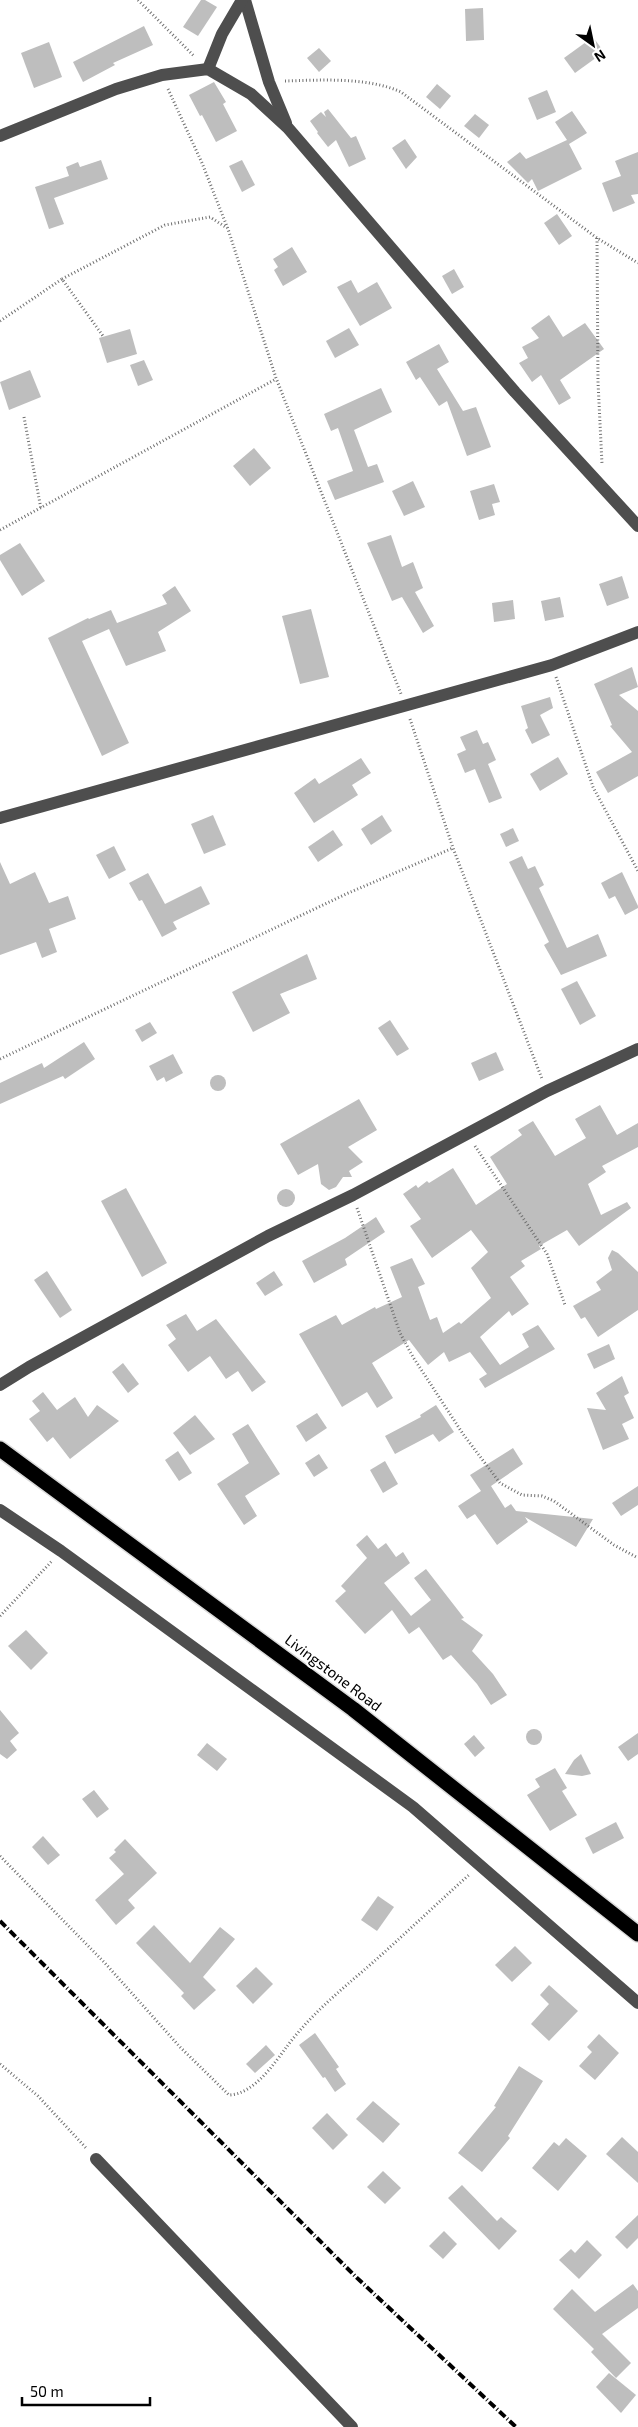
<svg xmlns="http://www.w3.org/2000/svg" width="638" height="2427" font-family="'Exo 2',sans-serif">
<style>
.building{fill:#bebebe}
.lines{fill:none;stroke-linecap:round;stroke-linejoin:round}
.highway-casing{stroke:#dbdbdb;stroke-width:18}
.path{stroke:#707070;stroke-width:3;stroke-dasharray:1 2.5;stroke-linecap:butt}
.minor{stroke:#4e4e4e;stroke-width:12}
.highway{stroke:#000;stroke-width:15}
.rail{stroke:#000;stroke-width:4;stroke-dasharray:8 2.5 1 2.5;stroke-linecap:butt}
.labels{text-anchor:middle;stroke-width:4;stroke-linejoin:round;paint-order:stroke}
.street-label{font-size:15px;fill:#000;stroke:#fff}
</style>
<rect width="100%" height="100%" fill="#fff"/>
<g class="building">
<polygon points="201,0 205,0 217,7 198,36 183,27"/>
<polygon points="483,8 484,40 466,41 465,9"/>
<polygon points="144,26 153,45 113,63 115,65 83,82 73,62"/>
<polygon points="593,37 604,52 575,73 564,58"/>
<polygon points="49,42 62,77 34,88 21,53"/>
<polygon points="319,48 331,61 319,72 307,58"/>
<polygon points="214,82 226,102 223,104 237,131 216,142 202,115 200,116 189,95"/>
<polygon points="437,84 451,96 440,109 426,97"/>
<polygon points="547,90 556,112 537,120 528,98"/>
<polygon points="328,109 351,138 356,136 366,159 349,167 336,140 328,147 317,133 318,132 310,121 321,112 326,117 324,112"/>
<polygon points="572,111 587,133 569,144 582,169 538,191 532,179 528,183 507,162 520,152 526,159 567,140 555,122"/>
<polygon points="475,114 489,125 479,138 464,126"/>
<polygon points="405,139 417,157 406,169 392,148"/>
<polygon points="638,152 638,194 631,195 635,203 613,212 602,183 621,176 615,161"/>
<polygon points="101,160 108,179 54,198 64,224 49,229 35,187 69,176 66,167 78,162 80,167"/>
<polygon points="242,160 255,185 242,192 229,166"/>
<polygon points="557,214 572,236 559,245 544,223"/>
<polygon points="292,247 307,272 283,286 274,270 278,267 273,259"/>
<polygon points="454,269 464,287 452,294 442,276"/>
<polygon points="351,280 358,293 377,282 392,308 360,326 337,287"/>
<polygon points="549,315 563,337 585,323 604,349 560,380 571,398 559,405 541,375 532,382 519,363 528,358 522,347 539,338 531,328"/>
<polygon points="349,328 359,345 335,358 326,341"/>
<polygon points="130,329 137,354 107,363 99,338"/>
<polygon points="439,344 449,362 437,369 463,411 476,407 491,447 467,456 447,401 439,406 420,377 416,380 406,362"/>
<polygon points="144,360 153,380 138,386 130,365"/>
<polygon points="30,370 41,397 9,410 0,382"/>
<polygon points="381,388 392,412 354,430 368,467 377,464 384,482 335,500 327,481 353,471 338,428 331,431 324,414"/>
<polygon points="254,448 271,468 250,486 233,466"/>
<polygon points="413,481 425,507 404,516 392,491"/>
<polygon points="494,484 500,502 492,504 495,515 479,520 470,491"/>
<polygon points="391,535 402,567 413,562 423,588 415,592 434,626 423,633 402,597 392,601 367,543"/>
<polygon points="20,543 45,581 22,596 0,560 0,555"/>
<polygon points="622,576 629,598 607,606 599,584"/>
<polygon points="175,586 191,611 158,632 166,651 126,666 109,629 82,641 129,743 102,756 48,638 88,618 89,619 111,610 117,623 167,604 162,595"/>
<polygon points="560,597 564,617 545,621 541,601"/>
<polygon points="513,600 515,619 494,622 492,603"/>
<polygon points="311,609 329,677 300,684 282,616"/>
<polygon points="632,667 638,687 619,695 638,711 638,776 608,793 596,772 632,752 610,726 612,725 594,684"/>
<polygon points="550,697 553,708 540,715 550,735 532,744 525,730 528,728 521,706"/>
<polygon points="477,730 483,744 488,742 496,760 488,764 502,798 489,803 475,769 465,773 457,754 466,750 460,737"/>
<polygon points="558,757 568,774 540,791 530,774"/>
<polygon points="361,758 371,773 352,785 358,795 314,823 294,793 315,778 319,784"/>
<polygon points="213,815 226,845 204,854 191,824"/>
<polygon points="382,815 392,831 371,845 361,829"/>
<polygon points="513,828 519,841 506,847 500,834"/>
<polygon points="333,830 343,845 318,862 308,847"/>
<polygon points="114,846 126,870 109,879 96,855"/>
<polygon points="522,856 528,869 535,866 544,885 539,888 567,948 598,934 607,956 561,975 544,945 549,942 509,862"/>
<polygon points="0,862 10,884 35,872 49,903 68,896 76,919 49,929 57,952 42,958 36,942 0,955"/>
<polygon points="622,872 638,906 638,908 625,915 615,896 609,899 601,883"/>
<polygon points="148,873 165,904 201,886 210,904 173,922 177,929 162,937 142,900 139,901 129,883"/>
<polygon points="307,954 317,979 280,994 290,1013 253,1032 232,992"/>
<polygon points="577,981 596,1016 580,1025 561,989"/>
<polygon points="390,1020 409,1049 397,1056 378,1028"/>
<polygon points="150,1022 157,1033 142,1042 135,1030"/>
<polygon points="84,1042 95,1059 65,1079 63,1076 0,1104 0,1083 42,1063 44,1068"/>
<polygon points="496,1052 504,1070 479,1081 471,1063"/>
<polygon points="173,1054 183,1073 166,1082 164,1077 157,1081 149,1066"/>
<circle cx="218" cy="1083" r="8"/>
<polygon points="359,1099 377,1130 348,1147 363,1162 349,1171 352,1177 343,1177 336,1187 329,1190 321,1184 318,1164 298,1175 280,1144"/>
<polygon points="600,1105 617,1135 638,1123 638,1147 602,1166 606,1172 588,1184 601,1215 627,1202 631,1208 579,1246 567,1230 539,1246 541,1249 521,1261 525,1266 510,1277 529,1304 512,1316 509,1311 480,1337 500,1365 529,1347 522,1334 538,1325 555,1349 485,1388 479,1379 487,1374 470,1352 449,1362 444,1352 428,1365 409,1340 372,1363 393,1398 377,1408 367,1392 342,1407 299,1334 336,1315 342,1325 375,1307 376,1309 402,1297 390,1267 412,1258 425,1284 418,1287 430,1320 437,1317 443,1333 459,1322 461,1324 491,1298 471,1268 488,1252 471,1230 432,1258 410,1226 421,1219 403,1194 416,1185 418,1188 427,1181 429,1183 453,1168 476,1205 507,1184 490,1157 522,1135 518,1130 533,1121 555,1156 586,1138 575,1119"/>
<polygon points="126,1188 167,1263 142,1277 101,1201"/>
<circle cx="286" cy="1198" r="9"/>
<polygon points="376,1217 385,1232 345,1259 347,1265 314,1283 302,1261 345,1238"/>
<polygon points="612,1250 618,1253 638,1272 638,1310 598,1337 585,1317 581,1319 573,1306 601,1290 596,1282 612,1270 608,1258"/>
<polygon points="47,1271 72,1310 60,1318 34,1280"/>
<polygon points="274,1271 283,1285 265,1296 256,1283"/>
<polygon points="186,1314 197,1331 216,1319 266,1382 252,1392 238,1371 226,1379 210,1356 188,1372 168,1345 176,1339 166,1325"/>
<polygon points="609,1344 615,1359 594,1369 587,1354"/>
<polygon points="123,1363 139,1384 128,1393 112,1372"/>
<polygon points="622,1376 629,1393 624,1396 634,1418 622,1424 629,1439 603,1450 587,1408 606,1410 596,1393"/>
<polygon points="43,1392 57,1410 75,1397 88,1417 97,1405 119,1421 70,1459 53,1437 47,1442 29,1419 40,1411 32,1401"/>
<polygon points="436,1405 454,1432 439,1442 433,1434 395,1454 385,1436 421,1417 420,1415"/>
<polygon points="317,1413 327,1428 306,1442 296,1426"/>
<polygon points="195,1415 215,1439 190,1455 173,1433"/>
<polygon points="248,1424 280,1474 245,1496 257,1516 244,1525 217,1484 249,1463 232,1434"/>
<polygon points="513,1448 523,1464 491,1486 505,1508 511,1504 516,1511 593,1519 576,1547 525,1517 528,1522 497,1545 475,1514 467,1519 458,1506 481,1491 470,1475"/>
<polygon points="178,1451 192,1473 179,1481 165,1460"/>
<polygon points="319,1454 328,1468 314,1477 305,1463"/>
<polygon points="385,1461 398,1484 383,1493 370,1470"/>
<polygon points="638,1486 638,1505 621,1516 612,1503"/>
<polygon points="367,1535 378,1549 386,1543 396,1557 403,1552 410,1563 384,1583 411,1616 431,1600 414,1578 426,1569 464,1618 461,1619 483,1635 472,1651 493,1674 507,1695 491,1705 477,1684 451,1655 443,1660 419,1627 409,1634 392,1610 365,1634 335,1601 346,1591 341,1586 367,1558 356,1545"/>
<polygon points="26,1630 48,1653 31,1670 8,1646"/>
<polygon points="0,1710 19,1733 10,1741 17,1750 7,1759 0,1754"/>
<circle cx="534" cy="1737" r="8"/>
<polygon points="638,1733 638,1754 628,1761 618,1747"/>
<polygon points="474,1735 485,1748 475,1757 464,1744"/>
<polygon points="207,1743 227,1759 217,1771 197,1755"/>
<polygon points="581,1754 591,1774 582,1776 565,1774 574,1760"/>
<polygon points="555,1768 567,1788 562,1791 577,1815 550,1831 527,1795 540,1787 535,1779"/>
<polygon points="94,1790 109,1809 97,1818 82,1799"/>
<polygon points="616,1822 624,1838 593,1854 585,1838"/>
<polygon points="43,1836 60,1855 48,1865 32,1847"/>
<polygon points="125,1839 157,1873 128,1900 135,1908 116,1925 95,1900 124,1874 109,1858 116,1852 114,1850"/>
<polygon points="378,1896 394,1907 377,1931 361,1920"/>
<polygon points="154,1925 190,1963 220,1927 235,1939 203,1977 216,1990 194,2010 181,1996 184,1993 136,1943"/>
<polygon points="515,1946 532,1963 512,1982 495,1965"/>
<polygon points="256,1967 273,1984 253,2004 236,1986"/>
<polygon points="549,1985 578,2011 549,2041 531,2024 549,2004 540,1995"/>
<polygon points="315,2033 339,2067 336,2069 346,2084 335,2092 325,2077 323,2078 299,2045"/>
<polygon points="599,2034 619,2053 595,2080 579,2066 592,2052 587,2047"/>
<polygon points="266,2045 275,2055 255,2073 246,2064"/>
<polygon points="519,2066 543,2081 508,2136 510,2138 482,2172 458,2153 496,2107 494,2106"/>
<polygon points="373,2101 400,2124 383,2143 356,2119"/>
<polygon points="327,2113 348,2135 333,2150 312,2128"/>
<polygon points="622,2137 638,2152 638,2183 606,2154"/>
<polygon points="566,2138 587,2156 558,2191 532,2168 554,2142 559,2146"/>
<polygon points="383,2171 401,2188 385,2204 367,2187"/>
<polygon points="462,2185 497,2221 501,2217 517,2231 499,2250 448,2198"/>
<polygon points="638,2215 638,2238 627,2249 615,2237"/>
<polygon points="444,2231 457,2244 443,2259 429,2246"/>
<polygon points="587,2240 602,2255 579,2279 559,2260 571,2249 575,2253"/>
<polygon points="633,2284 638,2291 638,2308 602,2334 631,2363 616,2378 591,2352 594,2349 553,2309 572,2289 595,2312"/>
<polygon points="609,2373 636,2395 621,2413 596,2387"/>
</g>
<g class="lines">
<g class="highway-casing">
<polyline id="highway" points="0,1449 353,1709 638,1934"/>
</g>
<g class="path">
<polyline points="138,0 194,56"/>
<path d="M285 81C321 80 368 77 401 92L597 238 638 263"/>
<polyline points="168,89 202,163 228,229 276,378 401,694"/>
<polyline points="597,238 598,382 602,464"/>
<polyline points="62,279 165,225 210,217 227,228"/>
<polyline points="0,321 62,279 103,336"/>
<polyline points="24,417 41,509"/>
<polyline points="0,530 276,379"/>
<polyline points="556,677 593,787 638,871"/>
<polyline points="410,719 453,848 542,1079"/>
<polyline points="0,1059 346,894 453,848"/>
<polyline points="475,1146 547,1254 565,1305"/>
<polyline points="357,1208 400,1333 413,1357 463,1434 500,1483 522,1495 542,1496 554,1501 614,1545 638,1558"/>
<polyline points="0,1616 52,1561"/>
<path d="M0 1856 104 1962 180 2047 229 2095C254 2094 274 2064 288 2045 310 2016 336 1994 363 1971 400 1939 434 1906 470 1874"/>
<polyline points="0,2064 38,2096 87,2149"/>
</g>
<g class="minor">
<polyline points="245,0 269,82 286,123"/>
<polyline points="208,69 222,34 242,0"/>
<polyline points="0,136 116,89 162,75 208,69 251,94 288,128 515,392 638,526"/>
<polyline points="0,818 552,665 638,632"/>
<polyline points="0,1385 29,1367 268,1236 353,1195 547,1091 638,1049"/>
<polyline points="0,1510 61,1551 413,1807 638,2003"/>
<polyline points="96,2159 352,2427"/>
</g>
<use href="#highway" class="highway"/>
<polyline class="rail" points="0,1921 355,2276 516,2427"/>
</g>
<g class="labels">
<g class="street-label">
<text transform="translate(333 1673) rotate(37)" y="5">Livingstone Road</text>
</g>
</g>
<g transform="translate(593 45) rotate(147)" stroke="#ffffff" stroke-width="4" paint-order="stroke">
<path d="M0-4L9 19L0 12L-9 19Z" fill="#000000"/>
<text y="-8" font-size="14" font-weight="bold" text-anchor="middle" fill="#000000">N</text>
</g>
<path d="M22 2397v8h128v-8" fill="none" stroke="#000000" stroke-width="2.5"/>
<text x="30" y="2397" font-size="15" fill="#000000" stroke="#ffffff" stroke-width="4" paint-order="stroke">50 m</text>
</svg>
